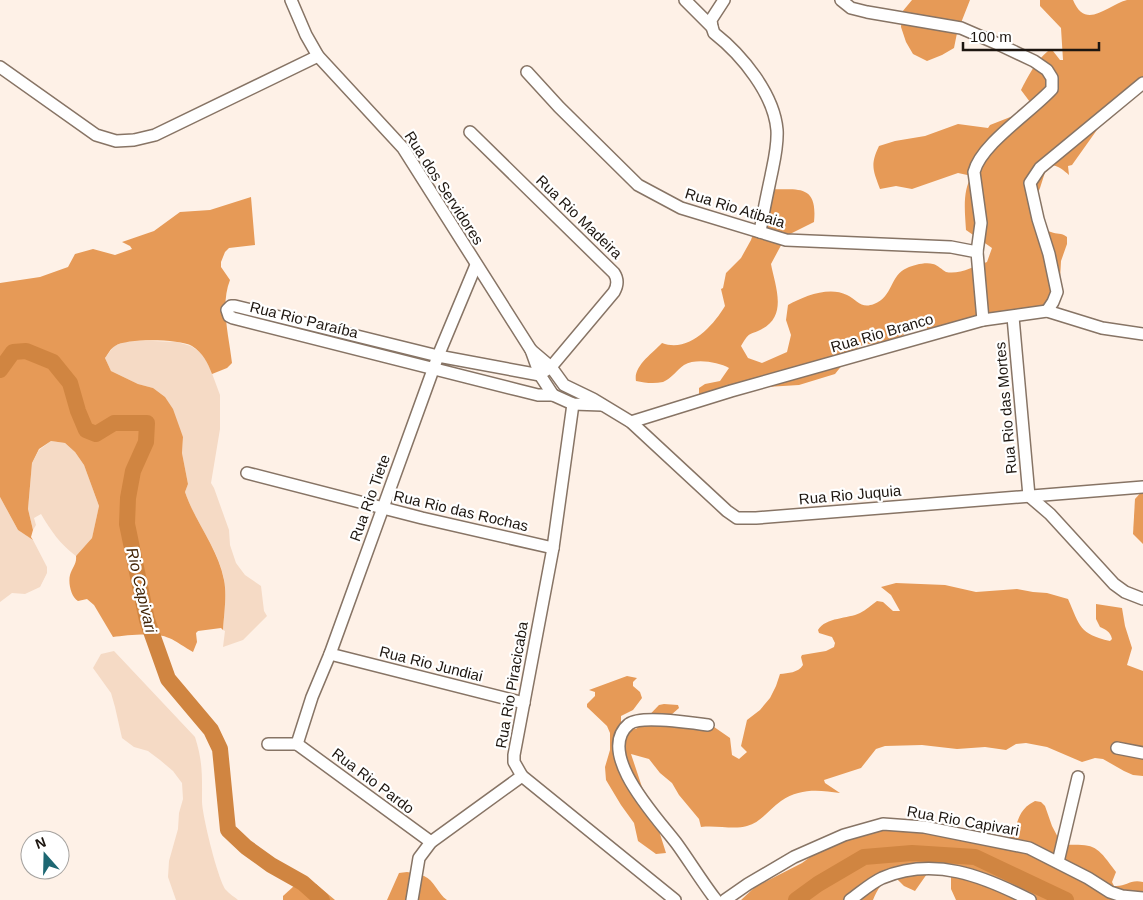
<svg xmlns="http://www.w3.org/2000/svg" width="1143" height="900" font-family="Helvetica,sans-serif">
<style>
.green{fill:#f5dac5}
.forest{fill:#e69a57}
.lines{fill:none;stroke-linecap:round;stroke-linejoin:round}
.river{stroke:#d08541;stroke-width:16}
.minor-casing{stroke:#877465;stroke-width:14}
.minor{stroke:#fff;stroke-width:11}
.labels{text-anchor:middle;stroke-width:4.5;stroke-linejoin:round;paint-order:stroke}
.street-label{font-size:15px;fill:#1d1610;stroke:#fff}
.water-label{font-size:16px;font-style:italic;fill:#402204;stroke:#fff}
</style>
<rect width="100%" height="100%" fill="#fef1e7"/>
<g class="green">
<path d="M129 340 177 342 191 346 203 354 210 368 220 395V429L211 483 214 488 229 530 230 545 236 563 245 575 261 586 264 611 267 616 243 640 223 647 225 631 223 630C224 615 227 594 224 579 218 548 195 522 185 492L188 484 182 453 183 437 153 388 138 384 111 371 105 358 114 346Z"/>
<path d="M51 441 65 443 75 452 84 465 99 506 92 538 76 556C60 544 51 531 41 514L34 518 36 525 33 530 28 509 32 463 39 450Z"/>
<polygon points="0,497 18,530 33,540 47,567 47,573 40,587 25,594 12,593 0,602"/>
<path d="M114 651 195 737C203 762 202 776 202 801 202 815 218 880 226 890 229 894 235 897 238 900H176L168 877 169 861 178 829 179 813 183 799 182 783 173 771 160 760 148 751 134 747 122 738 115 707 111 693 93 668 101 654Z"/>
</g>
<g class="forest">
<polygon points="912,0 970,0 957,33 954,48 942,55 927,61 913,54 906,42 901,27 902,12"/>
<path d="M1040 0H1073C1086 31 1107 5 1127 0 1132 0 1138 0 1143 0V84L1111 118 1099 127 1072 165 1068 166 1069 175C1063 170 1056 163 1047 166L1040 188 1030 211 1039 226C1045 228 1046 231 1051 232 1057 235 1061 232 1067 237V244L1061 261 1059 297 1034 315 1004 324 999 321 936 332 918 345 926 336 928 320 926 318H924L897 340 888 345 866 344 860 346 851 354 835 374 799 385 767 387 704 398 699 394V388L705 384 720 381 729 368C718 362 696 358 684 365 677 370 671 379 663 382 654 384 645 383 636 381 633 366 653 353 662 343 689 353 713 326 725 306L721 289 723 288 726 273 741 258 751 240 759 216 766 189C795 191 818 181 814 222L786 236 771 264C775 286 788 315 762 329 748 336 750 331 741 346L748 358 762 363 787 352 791 335 786 320 788 305C804 296 829 286 847 295 857 300 861 309 874 304 893 297 890 275 907 268 914 265 925 262 933 264 938 265 942 270 946 272 959 275 975 266 987 262L992 248 966 230C965 213 962 190 972 176L958 173 912 189 896 186 880 189C873 170 870 165 879 146L895 141 925 136 958 124 988 128 990 125 1031 109 1030 102 1021 90C1028 76 1036 61 1048 51H1053L1060 60H1063L1061 28 1040 6Z"/>
<path d="M251 197 255 245 229 248 225 252 221 262V267L230 280C220 305 229 336 232 363L227 368 212 374C208 363 203 353 192 346 179 339 127 338 115 346 111 348 108 354 105 358L111 371 138 384 153 388 165 397 173 409 183 437 182 453 188 484 185 492C195 522 218 548 224 580 227 594 224 615 223 630L221 628 198 631 196 633 197 642 193 652C185 648 177 641 169 638 157 632 127 635 113 637L94 605 87 599 78 601C71 597 68 583 70 575 72 568 77 564 76 556L92 538 99 506 84 465 75 452 65 443 51 441 39 449 32 463 28 509 33 530 31 537 33 540 18 530 0 497V283L40 277 68 267 75 254 93 249 115 255 132 249 130 246 122 242 154 231 180 212 210 210Z"/>
<polygon points="1143,490 1143,544 1133,534 1135,499"/>
<path d="M896 583 945 585 976 592 1017 589 1033 592 1047 593 1068 599C1080 626 1079 634 1110 641L1112 639C1110 631 1106 630 1100 627L1096 619V604L1122 608 1125 626 1132 648 1127 665 1143 671V776L1133 775 1124 771 1103 759 1095 758 1082 762 1047 747 1026 743 1016 744 1006 750 985 747 957 749 922 745 885 746 876 749 861 768 824 780 825 783 840 793C819 790 800 788 781 801 769 809 762 822 747 826 734 830 717 825 701 827L699 819 679 795 672 783 660 773 649 759 631 754 642 787 650 802 666 853 656 854 638 841 634 823 621 805 606 780 605 767 610 750V733L607 726 587 707V704L595 696V692L589 690 627 676 637 678 633 682V686L640 692 642 698 633 710 621 716V722L636 729 659 705 664 704 678 705 679 708 671 715 670 718 685 720 693 717 704 720 730 738 732 755 739 759 747 752 741 746 747 720 760 710 770 698 776 686 780 674C788 673 798 673 803 665L801 657 802 655 826 651 834 647 835 643 832 637 819 633 818 630C826 617 848 619 860 613 866 610 871 605 877 601L883 602 893 611H900L891 595 881 587Z"/>
<path d="M1035 801 1041 802 1045 806 1052 826 1062 845C1096 844 1096 845 1116 872L1112 882 1114 886C1127 887 1129 879 1143 882V900H956L951 889V871H929L915 891 904 886 895 877C883 879 877 890 873 900H741L755 887 802 863 824 847 873 828 1007 839C1021 828 1013 812 1035 801Z"/>
<path d="M407 872C413 873 419 874 424 876 434 880 438 894 447 900H387L399 873Z"/>
<polygon points="316,884 335,900 283,900 283,896 294,886"/>
</g>
<g class="lines">
<g class="river">
<polyline points="0,370 13,352 26,351 53,362 70,383 78,411 86,430 96,434 114,423 147,423 146,442 133,471 128,498 127,524 147,620 168,679 211,730 220,749 228,830 246,847 271,865 303,883 322,900"/>
<polyline points="796,900 818,884 864,857 912,853 975,857 1066,900"/>
</g>
<g class="minor-casing">
<g id="minor">
<polyline points="291,0 306,35 318,56 403,148 531,350 540,375 553,395"/>
<path d="M685 0 712 27 714 33C742 55 774 94 777 130 778 146 774 161 771 176 767 195 763 213 760 232"/>
<path d="M841 0 851 8 867 12 961 28 998 44 1034 61 1047 70 1052 78V89C1031 112 981 144 974 172L981 223 977 252"/>
<polyline points="712,27 711,20 724,0"/>
<polyline points="0,67 96,135 116,141 134,140 155,135 318,56"/>
<polyline points="527,72 559,107 638,185 681,208 786,240 951,247 977,252 983,320"/>
<path d="M470 132 614 273C618 279 618 285 614 292L551 367 545 371"/>
<polyline points="1047,311 1053,302 1057,292 1049,254 1038,219 1030,183 1040,168 1143,83"/>
<polyline points="1013,317 1029,496 1050,514 1114,584 1125,592 1143,599"/>
<polyline points="531,350 551,367 564,385 593,399 631,422 727,511 737,518 756,518 1143,487"/>
<polyline points="540,375 438,356 235,306 231,306 227,310 229,316 233,318 518,390 538,395 553,395 573,404 602,405"/>
<polyline points="573,404 553,548 514,755 514,762 522,776 675,900"/>
<polyline points="631,422 731,391 983,320 1047,311 1102,328 1143,334"/>
<polyline points="247,473 422,518 553,548"/>
<polyline points="330,654 524,703"/>
<path d="M708 725C692 723 641 715 629 724 594 753 659 820 677 844 690 862 702 882 716 900"/>
<polyline points="268,744 297,744"/>
<polyline points="297,744 312,697 330,654 438,356 476,265"/>
<polyline points="297,744 431,842"/>
<polyline points="1117,748 1143,753"/>
<polyline points="1058,862 1078,777"/>
<polyline points="412,900 419,858 431,842 522,776"/>
<polyline points="725,900 748,884 794,857 844,835 883,824 924,827 1029,848 1088,878 1110,892 1122,896 1143,898"/>
<path d="M850 900C860 893 871 883 882 878 934 856 983 876 1030 900"/>
</g>
</g>
<use href="#minor" class="minor"/>
</g>
<g class="labels">
<g class="street-label">
<text transform="translate(444 188) rotate(57)" y="5">Rua dos Servidores</text>
<text transform="translate(735 208) rotate(17)" y="5">Rua Rio Atibaia</text>
<text transform="translate(579 217) rotate(44)" y="5">Rua Rio Madeira</text>
<text transform="translate(304 320) rotate(14)" y="5">Rua Rio Paraíba</text>
<text transform="translate(882 333) rotate(-16)" y="5">Rua Rio Branco</text>
<text transform="translate(1006 408) rotate(-95)" y="5">Rua Rio das Mortes</text>
<text transform="translate(850 495) rotate(-5)" y="5">Rua Rio Juquia</text>
<text transform="translate(370 498) rotate(-70)" y="5">Rua Rio Tiete</text>
<text transform="translate(461 511) rotate(13)" y="5">Rua Rio das Rochas</text>
<text transform="translate(431 664) rotate(14)" y="5">Rua Rio Jundiai</text>
<text transform="translate(512 685) rotate(-80)" y="5">Rua Rio Piracicaba</text>
<text transform="translate(373 781) rotate(37)" y="5">Rua Rio Pardo</text>
<text transform="translate(963 821) rotate(10)" y="5">Rua Rio Capivari</text>
</g>
<g class="water-label">
<text transform="translate(142 590) rotate(77)" y="6">Rio Capivari</text>
</g>
</g>
<g transform="translate(45 855) rotate(340)"><circle r="24" fill="#ffffff" stroke="#a5a29f"/>
<path d="M0-4L9 19L0 12L-9 19Z" fill="#1d6772"/>
<text y="-8" font-size="14" font-weight="bold" text-anchor="middle" fill="#1d1610">N</text>
</g>
<path d="M963 42v8h136v-8" fill="none" stroke="#1d1610" stroke-width="2.5"/>
<text x="970" y="42" font-size="15" fill="#1d1610" stroke="#ffffff" stroke-width="4" paint-order="stroke">100 m</text>
</svg>
